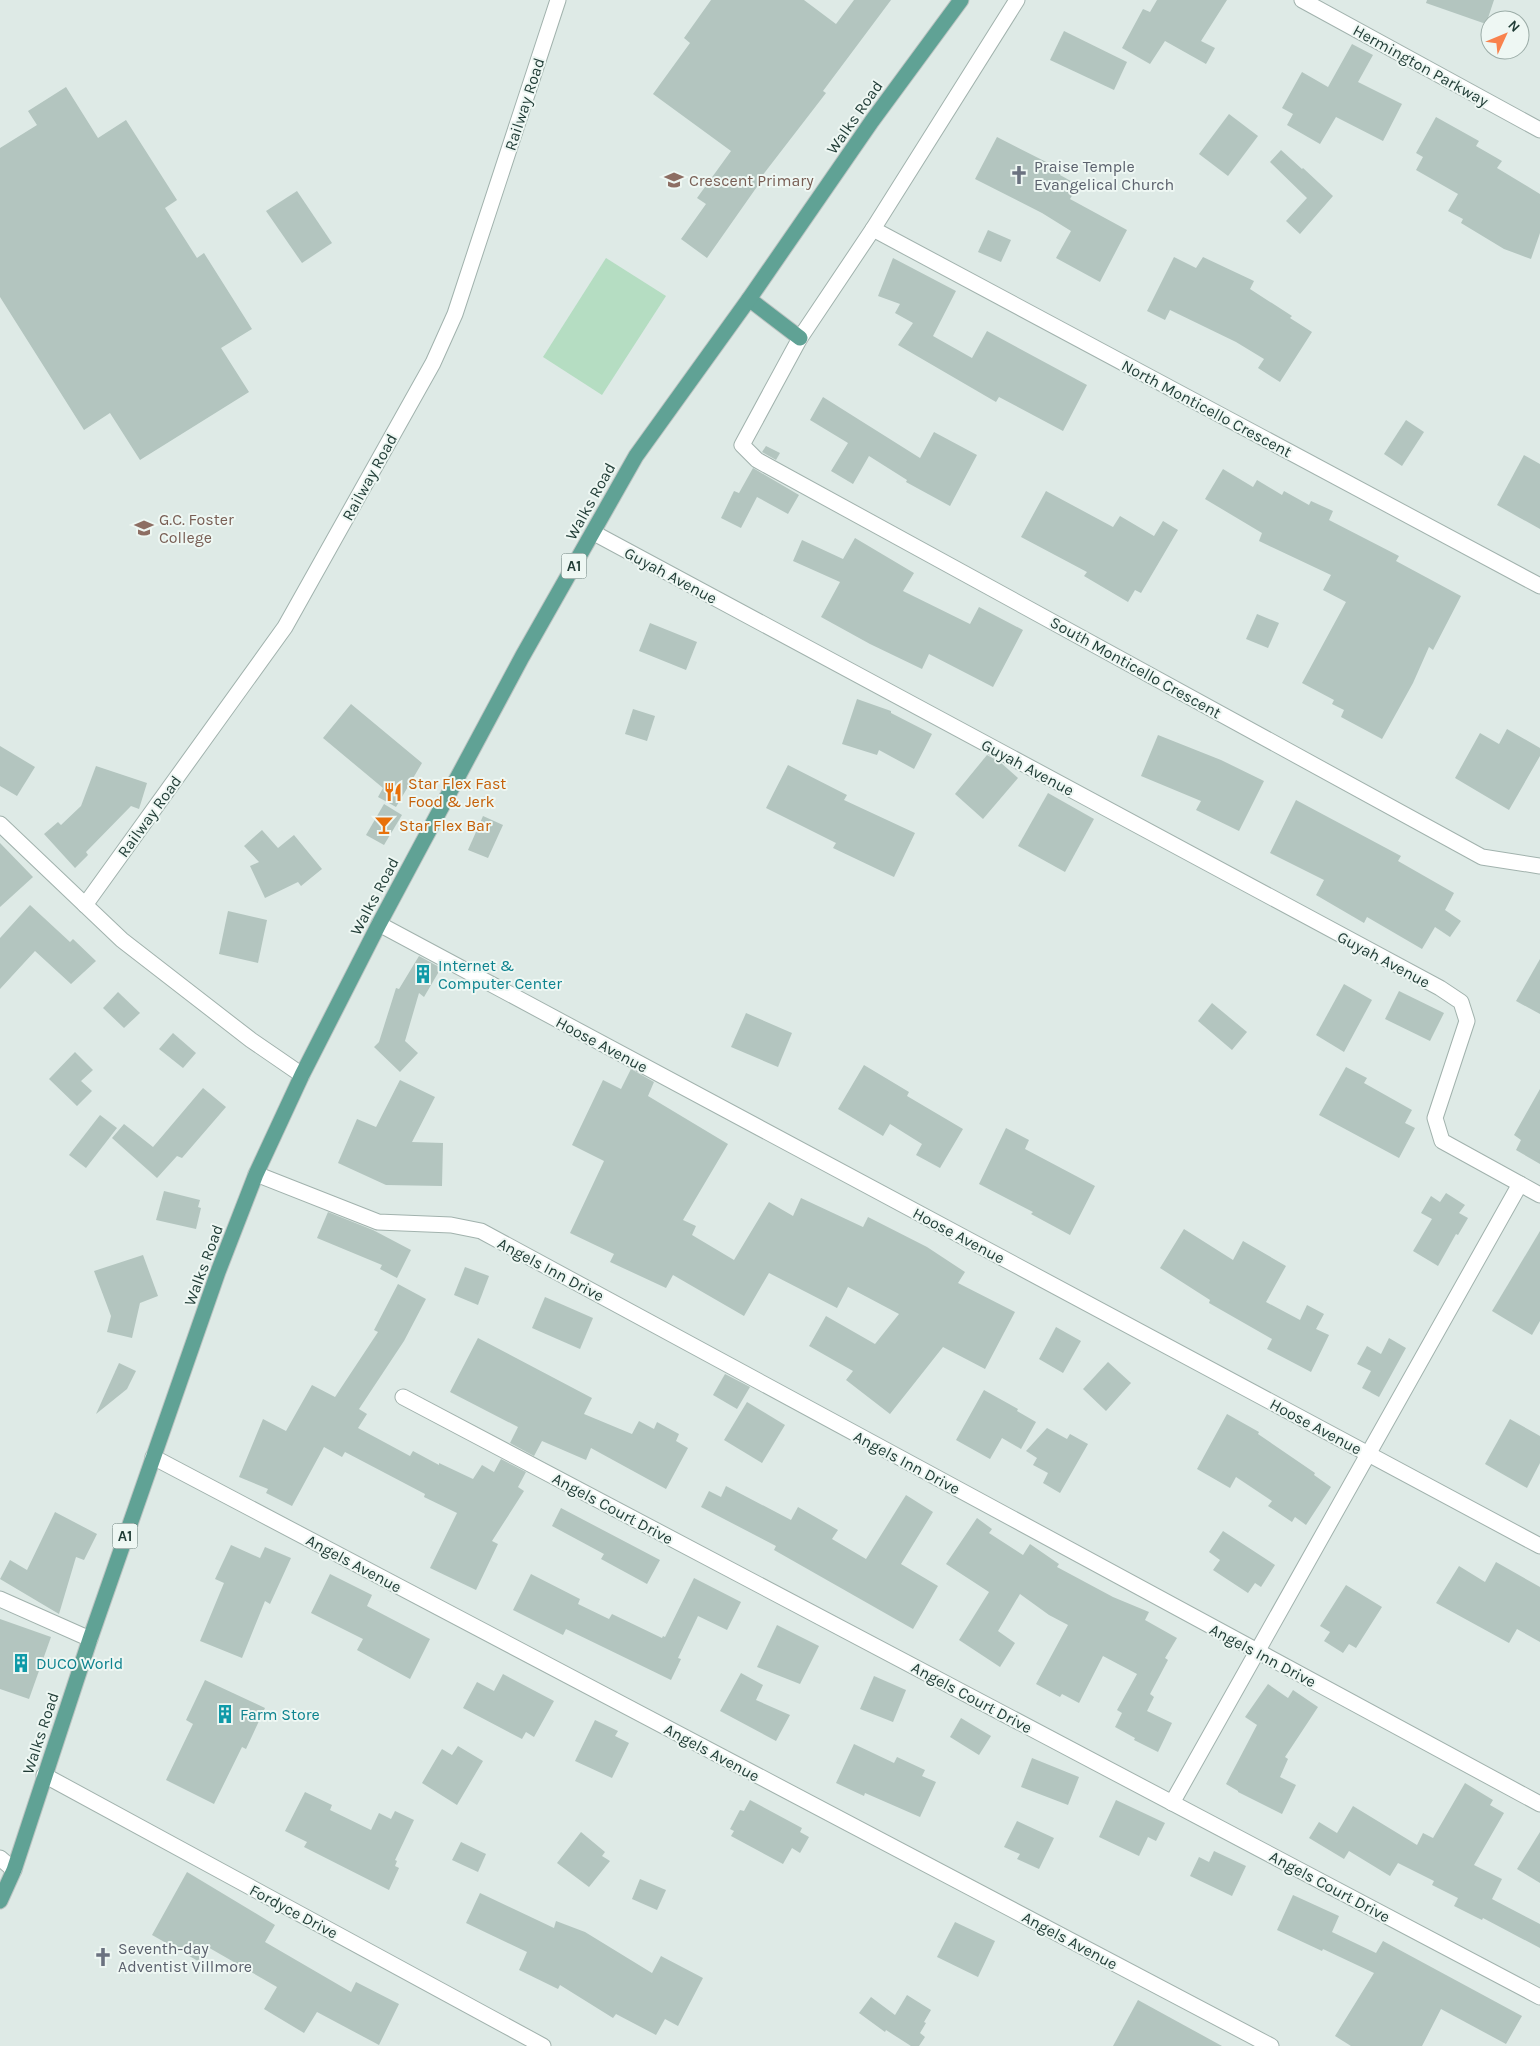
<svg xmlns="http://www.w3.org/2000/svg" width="1540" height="2046" font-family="Karla,sans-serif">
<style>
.green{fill:#b5ddc2}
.building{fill:#b3c5bf}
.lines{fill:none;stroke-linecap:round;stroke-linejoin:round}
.minor-casing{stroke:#a1b2ad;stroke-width:17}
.major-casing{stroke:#bcc4c2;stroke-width:17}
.minor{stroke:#fff;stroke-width:15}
.major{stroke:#60a295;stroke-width:15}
.labels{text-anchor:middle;stroke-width:4;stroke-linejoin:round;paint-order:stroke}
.shield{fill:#eef7f3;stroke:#5d736e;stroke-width:1}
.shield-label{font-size:15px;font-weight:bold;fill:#1f3b35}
.street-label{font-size:16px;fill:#1f3b35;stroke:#eef7f3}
.worship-label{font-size:16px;fill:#5b616d;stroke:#eef7f3;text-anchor:start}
.education-label{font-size:16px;fill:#785e54;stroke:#eef7f3;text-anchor:start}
.food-label{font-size:16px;fill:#c56008;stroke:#eef7f3;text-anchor:start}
.culture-label{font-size:16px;fill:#0d838f;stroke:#eef7f3;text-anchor:start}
</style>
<rect width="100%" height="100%" fill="#deeae6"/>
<polygon class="green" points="606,258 666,296 602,395 543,357"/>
<g class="building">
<polygon points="711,0 804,0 836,24 854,0 891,0 823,91 826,93 759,180 761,181 707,258 681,239 706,204 697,198 731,151 653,94 690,43 684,38"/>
<polygon points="1157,0 1227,0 1201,41 1215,48 1206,64 1165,41 1150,64 1122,48 1143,9 1150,12"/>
<polygon points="1427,0 1494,0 1486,24 1426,3"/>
<polygon points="1064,31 1127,62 1114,90 1050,60"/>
<polygon points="1352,44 1373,55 1358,82 1402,104 1383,141 1336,117 1320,144 1287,125 1293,114 1282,108 1302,72 1328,87"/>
<polygon points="66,87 98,138 126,120 177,200 165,208 197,258 204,253 252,329 221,348 249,392 140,460 110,413 84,430 0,297 0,148 37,125 28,111"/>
<polygon points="1229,114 1258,136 1228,176 1199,154"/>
<polygon points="1436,117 1479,141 1476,146 1502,161 1497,168 1540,194 1540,233 1531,259 1504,249 1461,223 1463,219 1448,211 1458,194 1416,170 1423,157 1416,153"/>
<polygon points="997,137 1062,170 1060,175 1078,185 1070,199 1127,230 1100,282 1056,258 1071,231 1042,213 975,179"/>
<polygon points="1281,150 1302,169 1303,168 1333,196 1300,234 1286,221 1307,198 1270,162"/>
<polygon points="297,191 332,243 302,263 266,211"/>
<polygon points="988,230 1011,240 1001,262 978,252"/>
<polygon points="1174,257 1196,268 1203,257 1254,281 1250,289 1292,316 1290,318 1312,332 1280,382 1258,368 1264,359 1236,342 1170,310 1165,320 1147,311"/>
<polygon points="893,258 956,291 933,336 972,358 987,331 1087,385 1063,431 999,397 996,402 898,345 913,323 895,313 900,304 878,296"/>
<polygon points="823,397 920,458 934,432 977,455 950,506 906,482 907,480 869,456 853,484 831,471 848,443 810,420"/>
<polygon points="1406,420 1424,432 1402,466 1384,454"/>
<polygon points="766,446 780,453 776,460 762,452"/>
<polygon points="1524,455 1540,464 1540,529 1497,505"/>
<polygon points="753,468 799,495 788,514 757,497 741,528 721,518 734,491 739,493"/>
<polygon points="1223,469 1253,487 1257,480 1282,495 1284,491 1309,505 1311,501 1333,511 1329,520 1399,556 1396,561 1461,596 1433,650 1429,647 1413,683 1382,739 1341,717 1344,710 1332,704 1334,700 1302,683 1346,602 1323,590 1331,575 1259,541 1262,533 1205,499"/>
<polygon points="1046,491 1113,527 1120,516 1154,536 1163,521 1178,530 1141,593 1135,590 1128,602 1084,576 1087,572 1021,537"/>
<polygon points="855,538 914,573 903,591 970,624 979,607 1023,630 993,687 929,654 922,669 870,644 821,617 840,582 793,561 802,540 843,559"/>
<polygon points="1257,614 1279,623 1268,648 1246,639"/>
<polygon points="650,623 697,642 686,670 639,651"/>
<polygon points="857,699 891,711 891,713 932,734 914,769 879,750 877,755 842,744"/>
<polygon points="351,704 422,763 396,807 378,797 383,788 323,738"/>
<polygon points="633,709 655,716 647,741 625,734"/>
<polygon points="1507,729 1540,748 1540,756 1509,810 1455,778 1480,733 1499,744"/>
<polygon points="1158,735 1221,760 1264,781 1239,831 1196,810 1201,801 1141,776"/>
<polygon points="0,746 35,767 17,796 0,786"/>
<polygon points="987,755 1000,762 1018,778 983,819 955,794"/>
<polygon points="788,765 847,795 844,800 915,833 894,877 833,848 836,843 766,808"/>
<polygon points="96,766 147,783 139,809 131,806 86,852 88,855 75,868 44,834 58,822 61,825 81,806"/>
<polygon points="1048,793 1094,819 1065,872 1018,846"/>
<polygon points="1296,800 1401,856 1398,861 1454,893 1445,910 1461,921 1450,937 1435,927 1422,949 1367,917 1364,923 1316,895 1324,880 1270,853"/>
<polygon points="384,804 402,815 384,845 366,835"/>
<polygon points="483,816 503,825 488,858 468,850"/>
<polygon points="262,830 278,848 294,835 322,869 301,886 298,882 265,898 250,866 259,862 244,846"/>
<polygon points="0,843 33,877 0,907"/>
<polygon points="30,905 70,942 73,939 96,961 71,984 35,951 0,989 0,938"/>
<polygon points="228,911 267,920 258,963 219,954"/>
<polygon points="419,956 441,968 424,997 419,993 405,1041 418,1053 400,1072 374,1047 379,1042 396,988 399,989"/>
<polygon points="1540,959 1540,1014 1516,1001"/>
<polygon points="1344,984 1372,1000 1344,1052 1316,1035"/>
<polygon points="1399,991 1444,1013 1430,1041 1385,1019"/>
<polygon points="118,992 140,1013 124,1028 103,1008"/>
<polygon points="1212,1003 1247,1032 1232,1050 1198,1021"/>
<polygon points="746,1013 792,1033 778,1067 731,1047"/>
<polygon points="173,1033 196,1053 183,1068 159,1049"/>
<polygon points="75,1052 93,1070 81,1081 92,1091 77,1106 49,1079"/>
<polygon points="864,1065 909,1092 907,1096 963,1129 940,1168 916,1155 922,1144 890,1124 883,1136 838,1109"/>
<polygon points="1346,1067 1367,1078 1364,1083 1412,1110 1405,1123 1415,1128 1399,1158 1319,1115"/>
<polygon points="631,1069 654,1082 648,1096 728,1144 683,1220 696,1226 692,1235 734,1260 769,1202 793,1216 801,1198 863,1227 868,1217 927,1247 965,1272 958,1283 1015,1312 985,1369 943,1347 890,1414 846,1380 853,1371 809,1346 826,1316 875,1344 899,1314 848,1287 837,1308 769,1273 744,1316 673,1275 666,1288 610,1262 614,1254 570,1233 604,1161 572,1145 603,1080 621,1089"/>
<polygon points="400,1080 435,1097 412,1142 443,1143 442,1186 386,1185 338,1163 357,1119 376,1127"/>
<polygon points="203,1088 226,1107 182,1158 177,1156 157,1178 112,1138 124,1124 153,1147"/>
<polygon points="1540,1089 1540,1164 1516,1150 1521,1140 1514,1135"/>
<polygon points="100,1115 117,1128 86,1168 69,1155"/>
<polygon points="1006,1128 1029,1140 1025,1149 1095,1186 1070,1235 1031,1214 1033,1212 979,1184"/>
<polygon points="164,1191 200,1200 198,1207 201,1208 196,1229 156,1220"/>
<polygon points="1446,1193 1465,1205 1459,1213 1468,1218 1458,1235 1456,1234 1438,1266 1413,1251 1432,1219 1421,1213 1431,1196 1440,1202"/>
<polygon points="328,1212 373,1230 411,1250 397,1278 380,1269 382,1265 317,1238"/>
<polygon points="1184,1229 1233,1260 1243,1241 1286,1266 1266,1302 1300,1320 1307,1305 1324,1314 1316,1329 1329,1335 1311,1372 1267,1349 1272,1339 1209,1303 1210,1300 1160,1268"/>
<polygon points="1540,1231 1540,1321 1532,1335 1492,1311"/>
<polygon points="143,1255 158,1296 140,1303 132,1338 107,1332 111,1316 94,1271"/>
<polygon points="465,1267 489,1276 478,1305 454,1295"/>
<polygon points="398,1284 426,1299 404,1341 359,1409 367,1414 358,1428 410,1456 413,1451 439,1465 439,1463 473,1479 482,1465 494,1472 501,1459 526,1472 518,1487 524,1491 492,1541 498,1544 476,1590 430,1568 457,1513 424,1497 425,1494 345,1452 342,1457 324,1447 292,1506 266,1493 268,1489 239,1477 263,1419 286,1431 312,1385 335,1397 378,1332 374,1330"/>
<polygon points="545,1297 593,1318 580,1349 532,1328"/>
<polygon points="1056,1327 1081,1341 1063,1373 1039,1359"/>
<polygon points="478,1338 592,1398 584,1414 632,1434 639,1421 654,1429 657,1422 679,1434 676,1441 688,1448 666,1489 591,1448 586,1460 542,1441 534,1456 510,1443 518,1427 450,1392"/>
<polygon points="1389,1338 1406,1348 1379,1397 1362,1388 1371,1371 1357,1364 1367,1346 1381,1354"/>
<polygon points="1108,1362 1131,1383 1106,1411 1083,1389"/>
<polygon points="119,1363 136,1371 127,1389 96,1414"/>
<polygon points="725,1374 750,1387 737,1409 713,1395"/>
<polygon points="984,1390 1018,1409 1017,1411 1036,1422 1021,1449 1002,1438 990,1459 956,1440"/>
<polygon points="747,1402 785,1425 762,1463 724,1440"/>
<polygon points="1227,1414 1259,1432 1258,1434 1315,1473 1314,1475 1331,1487 1306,1525 1295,1517 1292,1522 1268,1506 1272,1501 1236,1477 1230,1488 1197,1469"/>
<polygon points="1510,1419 1540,1436 1540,1463 1527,1488 1485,1464"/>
<polygon points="1047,1428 1067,1439 1070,1434 1088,1444 1060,1493 1043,1483 1048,1473 1033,1465 1037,1458 1026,1451"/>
<polygon points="726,1486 791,1520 798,1507 838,1530 832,1539 866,1559 906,1495 933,1512 901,1564 938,1586 913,1629 774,1550 776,1546 701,1507 709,1491 721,1497"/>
<polygon points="561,1508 660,1560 647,1584 601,1559 604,1554 552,1526"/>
<polygon points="55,1512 97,1534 84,1560 76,1557 59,1614 0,1579 10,1560 27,1570"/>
<polygon points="977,1518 992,1529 989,1533 1023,1555 1030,1544 1059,1564 1057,1567 1113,1597 1149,1612 1145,1620 1177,1638 1165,1658 1168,1660 1150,1694 1154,1697 1147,1711 1172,1723 1158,1752 1134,1740 1135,1738 1115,1727 1122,1713 1117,1710 1137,1674 1103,1656 1079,1703 1062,1694 1060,1697 1036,1684 1068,1625 1049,1615 1020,1594 998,1631 1015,1643 1000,1667 959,1640 989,1592 946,1564"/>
<polygon points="1223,1531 1275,1565 1261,1587 1255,1583 1248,1593 1213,1570 1220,1560 1209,1552"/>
<polygon points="231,1545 260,1558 265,1547 291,1558 270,1604 265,1601 242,1658 200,1641 224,1583 215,1579"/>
<polygon points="1496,1562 1540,1587 1540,1642 1517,1629 1509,1643 1436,1603 1459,1566 1485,1582"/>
<polygon points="330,1574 372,1595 367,1606 430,1639 410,1679 357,1650 363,1639 311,1613"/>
<polygon points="531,1574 580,1599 578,1604 609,1619 612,1614 662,1638 663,1636 665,1637 694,1578 741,1602 727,1630 698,1616 678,1658 681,1659 671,1680 566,1629 563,1635 513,1610"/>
<polygon points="1346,1585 1382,1607 1356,1648 1349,1644 1343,1653 1324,1641 1330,1632 1320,1626"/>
<polygon points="0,1619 51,1637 29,1699 0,1689"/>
<polygon points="777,1625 819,1646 800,1684 757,1667"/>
<polygon points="741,1673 763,1685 756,1700 790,1715 776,1741 720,1711"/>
<polygon points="503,1674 554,1701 534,1737 526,1732 522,1739 463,1708 477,1682 494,1691"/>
<polygon points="874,1676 906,1690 893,1722 860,1709"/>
<polygon points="205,1680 265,1708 246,1749 242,1747 214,1804 166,1780 193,1724 186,1720"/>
<polygon points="1268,1684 1288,1698 1293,1690 1318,1707 1285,1757 1288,1759 1280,1777 1296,1785 1282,1814 1238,1792 1238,1791 1226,1784 1257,1725 1245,1717"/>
<polygon points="961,1718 991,1736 979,1755 950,1737"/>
<polygon points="595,1720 618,1731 615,1736 629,1743 612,1778 575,1761"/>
<polygon points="854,1744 894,1763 897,1757 925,1770 922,1776 936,1782 920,1817 865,1793 864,1796 836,1783"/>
<polygon points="458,1746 483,1761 457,1805 422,1783 442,1749 452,1755"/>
<polygon points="1032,1758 1079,1777 1068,1805 1021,1787"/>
<polygon points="1465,1783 1493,1800 1490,1805 1504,1813 1474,1865 1502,1879 1492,1899 1540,1924 1540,1948 1483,1918 1482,1920 1454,1906 1458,1898 1432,1885 1434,1881 1398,1863 1390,1876 1349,1851 1344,1859 1309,1838 1319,1822 1337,1833 1353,1806 1417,1845 1423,1833 1433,1838"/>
<polygon points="305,1792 332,1805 330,1810 371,1830 379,1813 391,1819 395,1811 414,1820 395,1860 397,1861 395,1866 399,1868 389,1890 304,1847 307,1842 285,1831"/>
<polygon points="750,1800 802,1828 800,1832 809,1837 800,1853 792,1848 783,1864 731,1836 734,1831 730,1829 740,1810 744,1811"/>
<polygon points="1116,1800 1165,1823 1156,1841 1148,1837 1139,1856 1099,1837"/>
<polygon points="1017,1821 1054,1838 1039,1869 1017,1859 1020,1854 1004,1847"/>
<polygon points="581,1832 605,1852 602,1856 610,1861 589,1887 557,1863"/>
<polygon points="1540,1832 1540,1883 1517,1869"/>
<polygon points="461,1842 486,1854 478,1872 452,1860"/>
<polygon points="1214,1851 1246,1866 1232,1896 1190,1876 1199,1857 1209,1862"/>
<polygon points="187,1872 275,1925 265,1942 351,1992 356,1982 399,2004 379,2045 317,2012 304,2033 264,2009 277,1987 206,1946 198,1961 152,1935"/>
<polygon points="640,1879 666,1890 657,1910 632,1899"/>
<polygon points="480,1893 554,1928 556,1921 585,1932 652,1973 661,1956 703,1978 678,2026 665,2019 656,2035 616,2014 613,2018 560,1985 558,1989 519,1970 527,1952 466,1923"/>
<polygon points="1293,1895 1339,1916 1332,1932 1376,1953 1383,1941 1522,2016 1506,2044 1441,2009 1422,2046 1351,2046 1335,2036 1374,1973 1323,1949 1322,1951 1277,1930"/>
<polygon points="955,1922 995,1941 978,1977 937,1957"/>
<polygon points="907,1995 931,2010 924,2022 926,2023 920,2033 925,2037 919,2046 911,2046 886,2030 885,2032 859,2013 871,1997 895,2015"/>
<polygon points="1138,2000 1222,2046 1113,2046"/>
</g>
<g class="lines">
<g class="minor-casing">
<g id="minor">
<polyline points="1017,0 873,229 800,338 742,445 757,460 1482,857 1540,866"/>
<polyline points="1302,0 1540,130"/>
<polyline points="873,229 1540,586"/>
<polyline points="594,533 1440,988 1461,1002 1467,1021 1435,1118 1442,1141 1540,1195"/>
<polyline points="0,824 122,940 251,1040 302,1075"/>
<polyline points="85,905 285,627 433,363 455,314 558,0"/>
<polyline points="379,924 1540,1546"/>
<polyline points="256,1174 378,1222 451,1225 481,1231 1540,1804"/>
<polyline points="403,1397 1540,1997"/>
<polyline points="153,1457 1271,2046"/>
<polyline points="0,1599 90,1639"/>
<polyline points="44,1775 543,2046"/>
<polyline points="1172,1803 1520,1184"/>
<polyline points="0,1858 14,1870"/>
</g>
</g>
<g class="major-casing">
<g id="major">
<polyline points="749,299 800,338"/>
<polyline points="0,1901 14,1870 90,1639 218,1272 256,1174 302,1075 379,924 522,657 636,456 749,299 872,121 961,0"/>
</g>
</g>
<use href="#minor" class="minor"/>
<use href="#major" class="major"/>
</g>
<defs>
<g id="church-bare" transform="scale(1.5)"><path d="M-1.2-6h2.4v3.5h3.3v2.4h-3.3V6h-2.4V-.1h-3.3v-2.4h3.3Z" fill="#6b7280" stroke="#eef7f3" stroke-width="2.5" paint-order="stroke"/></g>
<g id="school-bare" transform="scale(1.5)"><path d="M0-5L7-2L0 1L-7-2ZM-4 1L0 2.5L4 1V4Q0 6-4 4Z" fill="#8d6e63" stroke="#eef7f3" stroke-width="2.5" paint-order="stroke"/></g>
<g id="university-bare" transform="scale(1.5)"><path d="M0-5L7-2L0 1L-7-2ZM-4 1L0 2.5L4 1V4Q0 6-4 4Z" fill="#8d6e63" stroke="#eef7f3" stroke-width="2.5" paint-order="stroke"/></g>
<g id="restaurant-bare" transform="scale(1.5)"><path d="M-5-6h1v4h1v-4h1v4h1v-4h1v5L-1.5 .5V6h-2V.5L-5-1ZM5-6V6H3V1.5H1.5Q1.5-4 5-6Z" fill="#e8710a" stroke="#eef7f3" stroke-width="2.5" paint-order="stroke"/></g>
<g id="bar-bare" transform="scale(1.5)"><path d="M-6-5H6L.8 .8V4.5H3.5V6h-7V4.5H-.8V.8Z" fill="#e8710a" stroke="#eef7f3" stroke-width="2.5" paint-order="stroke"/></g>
<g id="building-bare" transform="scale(1.5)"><path d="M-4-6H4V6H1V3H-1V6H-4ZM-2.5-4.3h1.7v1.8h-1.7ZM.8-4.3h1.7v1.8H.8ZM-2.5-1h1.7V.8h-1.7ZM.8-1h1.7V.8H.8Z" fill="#0f9aa8" stroke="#eef7f3" stroke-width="2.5" paint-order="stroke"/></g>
</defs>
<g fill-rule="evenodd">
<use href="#church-bare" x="1019" y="175"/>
<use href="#school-bare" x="674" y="180"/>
<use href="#university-bare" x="144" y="528"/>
<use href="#restaurant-bare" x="393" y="792"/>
<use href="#bar-bare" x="384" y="825"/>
<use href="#building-bare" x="423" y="974"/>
<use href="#building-bare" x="21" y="1663"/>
<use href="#building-bare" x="225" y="1714"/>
<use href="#church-bare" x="103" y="1957"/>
</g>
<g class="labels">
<g class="shield">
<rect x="561.5" y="553.5" width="25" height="25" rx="4"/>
<rect x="112.5" y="1523.5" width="25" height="25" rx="4"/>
</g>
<g class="shield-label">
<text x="574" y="571">A1</text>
<text x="125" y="1541">A1</text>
</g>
<g class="street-label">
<text transform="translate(1421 65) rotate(29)" y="6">Hermington Parkway</text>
<text transform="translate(524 104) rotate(-72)" y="6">Railway Road</text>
<text transform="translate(854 117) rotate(-55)" y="6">Walks Road</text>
<text transform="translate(1207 408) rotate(28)" y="6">North Monticello Crescent</text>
<text transform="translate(369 477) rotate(-61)" y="6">Railway Road</text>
<text transform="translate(590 501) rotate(-61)" y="6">Walks Road</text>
<text transform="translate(671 575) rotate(28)" y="6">Guyah Avenue</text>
<text transform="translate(1136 667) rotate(29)" y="6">South Monticello Crescent</text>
<text transform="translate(1028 767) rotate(28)" y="6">Guyah Avenue</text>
<text transform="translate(149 816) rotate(-54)" y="6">Railway Road</text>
<text transform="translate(374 896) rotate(-62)" y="6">Walks Road</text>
<text transform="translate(1384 959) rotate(28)" y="6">Guyah Avenue</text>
<text transform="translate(602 1044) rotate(28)" y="6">Hoose Avenue</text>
<text transform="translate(959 1235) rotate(28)" y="6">Hoose Avenue</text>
<text transform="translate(203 1265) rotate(-70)" y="6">Walks Road</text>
<text transform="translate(551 1269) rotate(28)" y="6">Angels Inn Drive</text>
<text transform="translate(1316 1426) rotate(28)" y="6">Hoose Avenue</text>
<text transform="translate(907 1462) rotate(28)" y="6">Angels Inn Drive</text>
<text transform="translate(613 1508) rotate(28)" y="6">Angels Court Drive</text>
<text transform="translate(354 1563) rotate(28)" y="6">Angels Avenue</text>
<text transform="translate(1263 1655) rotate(28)" y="6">Angels Inn Drive</text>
<text transform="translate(972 1697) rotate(28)" y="6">Angels Court Drive</text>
<text transform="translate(40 1733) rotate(-72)" y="6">Walks Road</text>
<text transform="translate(712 1752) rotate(28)" y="6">Angels Avenue</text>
<text transform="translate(1330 1886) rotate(28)" y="6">Angels Court Drive</text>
<text transform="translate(294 1911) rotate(28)" y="6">Fordyce Drive</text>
<text transform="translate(1070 1940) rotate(28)" y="6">Angels Avenue</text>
</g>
<g class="worship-label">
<text x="1034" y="172">Praise Temple<tspan x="1034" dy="18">Evangelical Church</tspan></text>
<text x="118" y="1954">Seventh-day<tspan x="118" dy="18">Adventist Villmore</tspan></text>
</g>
<g class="education-label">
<text x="689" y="186">Crescent Primary</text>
<text x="159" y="525">G.C. Foster<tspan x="159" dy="18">College</tspan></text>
</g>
<g class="food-label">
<text x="408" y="789">Star Flex Fast<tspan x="408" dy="18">Food &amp; Jerk</tspan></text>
<text x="399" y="831">Star Flex Bar</text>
</g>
<g class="culture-label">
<text x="438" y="971">Internet &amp;<tspan x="438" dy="18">Computer Center</tspan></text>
<text x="36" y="1669">DUCO World</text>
<text x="240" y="1720">Farm Store</text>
</g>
</g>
<g transform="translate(1505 35) rotate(46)"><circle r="24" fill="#eef7f3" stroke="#9baca7"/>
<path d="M0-4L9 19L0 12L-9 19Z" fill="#f9824d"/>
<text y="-8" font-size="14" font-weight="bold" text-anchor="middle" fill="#1f3b35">N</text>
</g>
</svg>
